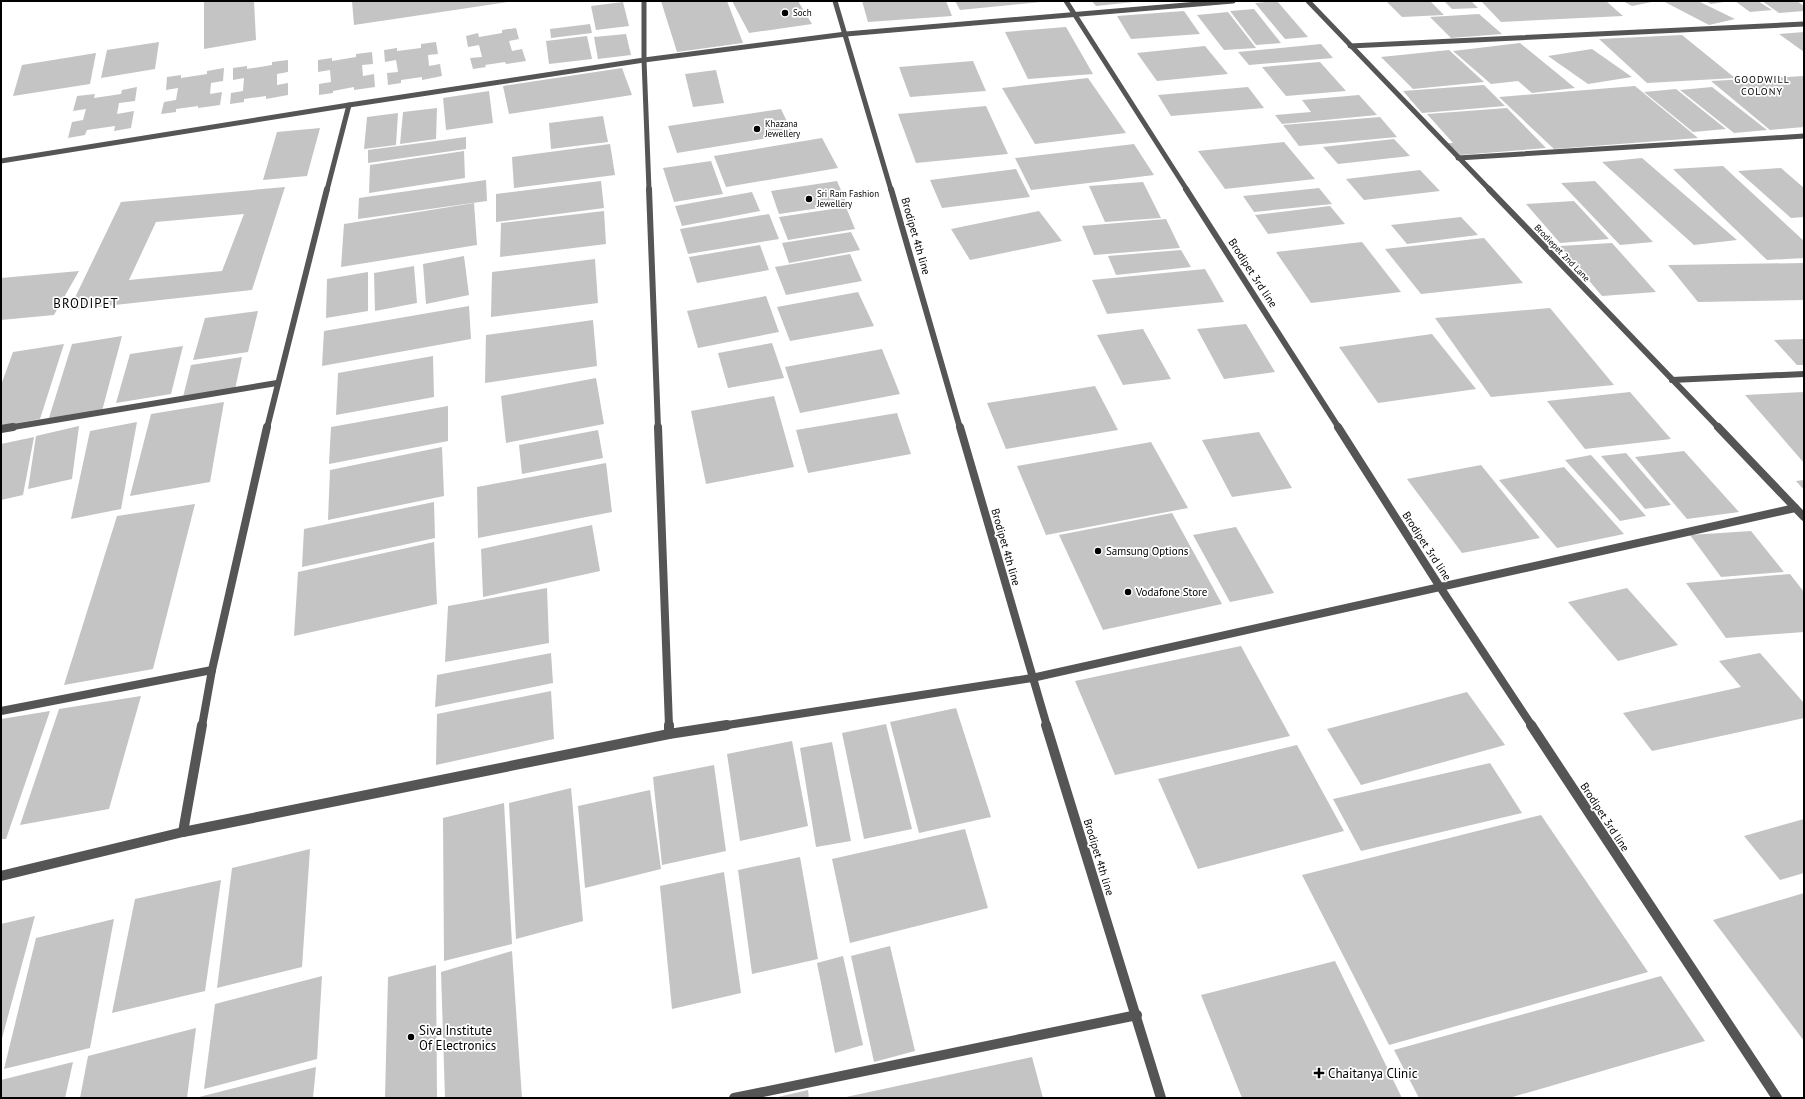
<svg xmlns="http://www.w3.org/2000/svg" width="1805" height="1099" font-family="'PT Sans',sans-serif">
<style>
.building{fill:#c4c4c4;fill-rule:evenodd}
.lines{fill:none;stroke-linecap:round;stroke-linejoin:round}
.minor-far3{stroke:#555;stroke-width:5}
.minor-far2{stroke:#555;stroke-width:6}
.minor-far1{stroke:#555;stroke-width:8}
.minor{stroke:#555;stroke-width:10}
.tertiary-far3{stroke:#555;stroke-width:5}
.tertiary-far2{stroke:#555;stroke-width:6}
.tertiary-far1{stroke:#555;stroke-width:8}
.tertiary{stroke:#555;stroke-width:10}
.poi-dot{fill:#000;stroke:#fff;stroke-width:1.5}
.labels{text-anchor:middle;stroke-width:3.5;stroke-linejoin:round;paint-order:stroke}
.far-poi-label{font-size:9px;fill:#000;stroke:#fff;text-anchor:start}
.far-street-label{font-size:9px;fill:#000;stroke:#fff}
.far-neighbourhood-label{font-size:10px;letter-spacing:1px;fill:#000;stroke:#fff}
.street-label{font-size:11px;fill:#000;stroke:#fff}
.poi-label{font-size:11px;fill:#000;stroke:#fff;text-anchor:start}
.quarter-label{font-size:13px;letter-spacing:1px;fill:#000;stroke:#fff}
.near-poi-label{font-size:13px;fill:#000;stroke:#fff;text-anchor:start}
</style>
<rect width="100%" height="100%" fill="#fff"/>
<g class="building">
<polygon points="204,1 254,1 256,40 204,49"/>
<polygon points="352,1 508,1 508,2 354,25"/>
<polygon points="661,1 727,1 743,43 677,52"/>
<polygon points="732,1 798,1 812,24 749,33"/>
<polygon points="862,1 946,1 952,16 868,22"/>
<polygon points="955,1 1041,1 1041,2 960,10"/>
<polygon points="1092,1 1134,1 1134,2 1096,6"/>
<polygon points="1277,1 1308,37 1285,39 1255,3"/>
<polygon points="1386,1 1430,1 1444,15 1402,17"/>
<polygon points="1444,1 1471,1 1478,8 1452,9"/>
<polygon points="1481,1 1606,1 1623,16 1501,22"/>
<polygon points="1623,1 1652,1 1652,2 1632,6"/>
<polygon points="1663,1 1698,1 1735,19 1709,25"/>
<polygon points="1705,1 1724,1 1724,2 1711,4"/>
<polygon points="1735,1 1758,1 1772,10 1750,12"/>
<polygon points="1762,1 1797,1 1804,6 1804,11 1779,13"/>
<polygon points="623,2 629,26 596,30 591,6"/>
<polygon points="1254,9 1281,43 1256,45 1230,11"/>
<polygon points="1184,11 1200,34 1131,39 1117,16"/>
<polygon points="1228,12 1256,48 1224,50 1197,15"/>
<polygon points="1479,14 1502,34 1451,38 1430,17"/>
<polygon points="590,24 592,33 551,38 550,29"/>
<polygon points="1066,27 1093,74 1028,79 1005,32"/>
<polygon points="516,28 519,39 509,41 512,51 522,49 526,61 506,64 505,62 485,65 486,67 473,69 470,58 482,57 479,45 468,47 466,36 478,33 479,37 502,33 502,30"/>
<polygon points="1804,32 1804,52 1779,34"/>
<polygon points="626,34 631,55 598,59 594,37"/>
<polygon points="1682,35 1735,78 1647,83 1599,39"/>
<polygon points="587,36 592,59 549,64 546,41"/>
<polygon points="159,42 155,69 101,78 107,50"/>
<polygon points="436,42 438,54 428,55 429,66 440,64 442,76 422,80 422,77 401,80 401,83 388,85 387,73 398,72 396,60 385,62 384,50 397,48 397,51 421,48 421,44"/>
<polygon points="1520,43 1558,74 1575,88 1532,93 1518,81 1491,84 1453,51"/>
<polygon points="1321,44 1333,58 1249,65 1238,52"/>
<polygon points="1205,46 1228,74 1157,81 1137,53"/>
<polygon points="1592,49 1632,77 1588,84 1548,56"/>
<polygon points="1449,50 1484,82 1413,89 1381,57"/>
<polygon points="372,52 373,64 362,65 363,76 374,74 375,87 354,90 354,87 333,91 333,93 319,95 319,84 331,82 330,70 318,72 318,60 332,58 332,61 356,57 356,54"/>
<polygon points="96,53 90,84 13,96 22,65"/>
<polygon points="288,60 288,72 277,74 277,85 288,83 288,95 266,99 266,96 244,99 244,102 230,104 231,93 243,91 244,78 233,80 233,68 247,66 247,69 272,65 272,62"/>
<polygon points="973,61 986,91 910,97 899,67"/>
<polygon points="1320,62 1346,91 1286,96 1262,67"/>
<polygon points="224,68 223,81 211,83 210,94 222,92 220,105 198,108 198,106 176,109 176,112 161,114 164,102 176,100 178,88 166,90 167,77 181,75 181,78 207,74 207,71"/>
<polygon points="622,68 632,95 509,114 503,86"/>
<polygon points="716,70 724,103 693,107 685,74"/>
<polygon points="1804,76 1804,127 1770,130 1711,81"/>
<polygon points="1088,78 1126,133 1035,144 1002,88"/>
<polygon points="1484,85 1505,106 1422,113 1403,91"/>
<polygon points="1635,86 1698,138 1554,149 1499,97"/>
<polygon points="137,87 135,101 119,103 117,114 134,111 131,128 114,131 115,126 87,130 85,135 68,138 72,122 83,120 86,109 73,111 77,96 95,94 94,98 121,94 122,90"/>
<polygon points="1248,87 1264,108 1171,116 1158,95"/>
<polygon points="1712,87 1767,130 1734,133 1680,90"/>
<polygon points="1676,89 1726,129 1693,132 1644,92"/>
<polygon points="489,91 493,123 446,130 443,98"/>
<polygon points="1359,95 1377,115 1282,124 1275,115 1311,112 1302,100"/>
<polygon points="986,106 1008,154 916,163 898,114"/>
<polygon points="437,108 436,139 400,144 403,112"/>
<polygon points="1507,108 1546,148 1460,155 1448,143 1453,143 1427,114"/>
<polygon points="781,109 793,134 677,153 668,126"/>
<polygon points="398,113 396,145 364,149 367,117"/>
<polygon points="603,116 608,142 551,149 549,123"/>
<polygon points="1380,117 1397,137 1299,146 1283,125"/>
<polygon points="320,128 307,176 263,180 277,132"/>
<polygon points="466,137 466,149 368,163 368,150"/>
<polygon points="822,138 838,168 726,187 714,156"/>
<polygon points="1394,139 1410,156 1338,164 1323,147"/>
<polygon points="1284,142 1315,179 1225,189 1198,151"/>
<polygon points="610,144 615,175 514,188 512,157"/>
<polygon points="1134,144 1154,175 1031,190 1015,158"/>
<polygon points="464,151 465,178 369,193 370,165"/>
<polygon points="1642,158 1737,240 1694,245 1602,162"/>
<polygon points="711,161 723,194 674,202 663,168"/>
<polygon points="1723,166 1804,241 1804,258 1767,260 1673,169"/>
<polygon points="1781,168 1804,188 1804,217 1791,218 1738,171"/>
<polygon points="1016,169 1030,197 942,208 930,180"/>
<polygon points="1420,170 1440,191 1364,200 1346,179"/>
<polygon points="486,180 487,201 358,219 359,198"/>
<polygon points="601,181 604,208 496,222 496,194"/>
<polygon points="837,181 847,204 779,214 771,191"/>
<polygon points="1595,181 1653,242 1620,245 1561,183"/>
<polygon points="1143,182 1161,218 1105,222 1089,186"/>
<path d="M285 187 252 290 69 310 121 202ZM244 214 222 271 129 280 156 222Z"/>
<polygon points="1319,188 1332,204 1254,212 1243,196"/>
<polygon points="752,192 760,211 682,226 675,206"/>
<polygon points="1574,201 1609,239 1560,243 1526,204"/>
<polygon points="474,203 477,245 341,267 344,224"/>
<polygon points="1330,206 1345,224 1268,234 1255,215"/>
<polygon points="846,207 855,229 788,240 779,217"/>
<polygon points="604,211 606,244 500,257 501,223"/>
<polygon points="1039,211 1062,241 970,260 951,229"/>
<polygon points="769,214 779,239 688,254 680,229"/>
<polygon points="1461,217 1478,235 1407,244 1391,225"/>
<polygon points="1166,219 1180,248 1094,255 1082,226"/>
<polygon points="851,232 860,250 789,263 782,243"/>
<polygon points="1484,238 1523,283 1421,294 1385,249"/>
<polygon points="1362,242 1401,292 1311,303 1276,252"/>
<polygon points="1612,243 1656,292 1602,296 1560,246"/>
<polygon points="760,245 769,270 697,283 689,257"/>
<polygon points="1181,250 1191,267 1116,275 1108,256"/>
<polygon points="850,254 862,281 786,295 775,267"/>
<polygon points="464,256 469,295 426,304 423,264"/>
<polygon points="595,259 598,303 491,317 492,272"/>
<polygon points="1804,263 1804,300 1698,302 1668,265"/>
<polygon points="414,266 417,303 375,311 374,273"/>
<polygon points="1205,269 1224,302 1107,314 1092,280"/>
<polygon points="79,271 54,315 1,320 1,278"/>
<polygon points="368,272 368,311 326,318 327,279"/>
<polygon points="858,292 874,326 790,341 777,307"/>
<polygon points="766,296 779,332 698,348 687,311"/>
<polygon points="469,306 471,339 322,366 324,331"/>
<polygon points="1550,308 1614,385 1491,397 1435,318"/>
<polygon points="258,311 248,352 193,360 205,318"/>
<polygon points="593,320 597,366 485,383 486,335"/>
<polygon points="1246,324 1275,372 1224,379 1197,329"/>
<polygon points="1143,329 1171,379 1123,385 1097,335"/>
<polygon points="1432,334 1476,389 1378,403 1339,347"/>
<polygon points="122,336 102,411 48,421 72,344"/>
<polygon points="1804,339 1804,365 1797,365 1774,340"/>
<polygon points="772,343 784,378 728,388 718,353"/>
<polygon points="64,344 40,419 1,426 1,385 13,352"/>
<polygon points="183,346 171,394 116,403 130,354"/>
<polygon points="882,349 900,394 800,413 785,367"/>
<polygon points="433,356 434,397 336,415 338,373"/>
<polygon points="242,357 235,389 183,397 191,365"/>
<polygon points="596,378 604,424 506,443 501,396"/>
<polygon points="1095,386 1118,430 1006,449 987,403"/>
<polygon points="1630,392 1671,439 1585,449 1547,401"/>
<polygon points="1804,392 1804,463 1745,395"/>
<polygon points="774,396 794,467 706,484 691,411"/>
<polygon points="224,402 210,482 130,496 151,414"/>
<polygon points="448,406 448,441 329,464 331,427"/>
<polygon points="897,413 911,454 808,473 796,430"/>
<polygon points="137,422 121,509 71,519 90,431"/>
<polygon points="79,426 72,479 28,489 36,436"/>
<polygon points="598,430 603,458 522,474 519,445"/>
<polygon points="1259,432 1292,488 1232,497 1202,440"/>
<polygon points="34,437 23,495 1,500 1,444"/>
<polygon points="1151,442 1188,508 1046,535 1017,466"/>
<polygon points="442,447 444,496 328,520 330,470"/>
<polygon points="1684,451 1739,512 1687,519 1635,457"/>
<polygon points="1626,453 1671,505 1645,509 1601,456"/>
<polygon points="1591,455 1646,516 1620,521 1565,460"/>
<polygon points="606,463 612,512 478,538 477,487"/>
<polygon points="1481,465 1540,538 1462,553 1407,479"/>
<polygon points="1564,467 1624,534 1557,548 1499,480"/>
<polygon points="1804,480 1804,490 1796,481"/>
<polygon points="434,502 435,538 302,567 304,529"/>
<polygon points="195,504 153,669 64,685 117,516"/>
<polygon points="1172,513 1222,604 1103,630 1059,535"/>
<polygon points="592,525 600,571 483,597 481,549"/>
<polygon points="1236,527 1274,593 1230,602 1193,535"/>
<polygon points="1751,531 1784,572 1721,577 1690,535"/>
<polygon points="434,542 437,604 294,636 298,572"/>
<polygon points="1790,574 1804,592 1804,632 1726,638 1686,583"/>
<polygon points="547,588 549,643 445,662 448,606"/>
<polygon points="1627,588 1678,645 1618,661 1568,602"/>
<polygon points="1241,646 1290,736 1115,775 1075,681"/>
<polygon points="551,653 553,683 435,707 437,675"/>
<polygon points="1760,653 1804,703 1804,718 1652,751 1623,713 1741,687 1719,661"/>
<polygon points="551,691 554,739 436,765 437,714"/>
<polygon points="1467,692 1505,745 1361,785 1327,729"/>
<polygon points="141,696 109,809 20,825 59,709"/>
<polygon points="956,708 991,817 919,833 890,722"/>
<polygon points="50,711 6,839 1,839 1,719"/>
<polygon points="886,724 912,829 864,839 842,733"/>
<polygon points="792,741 808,826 740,841 727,754"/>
<polygon points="832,742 851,841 816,847 800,748"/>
<polygon points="1297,745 1344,831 1198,869 1158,779"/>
<polygon points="1490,763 1522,813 1361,851 1333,799"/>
<polygon points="714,765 726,851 662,865 653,777"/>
<polygon points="571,788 583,921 516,939 509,803"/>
<polygon points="650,790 661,869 585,888 578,806"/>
<polygon points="504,803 512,944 444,961 443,818"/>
<polygon points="1541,815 1648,972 1389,1045 1302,875"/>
<polygon points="1804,819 1804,873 1780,880 1744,836"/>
<polygon points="965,829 988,908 850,943 832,859"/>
<polygon points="310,849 302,967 217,988 232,868"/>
<polygon points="800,857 818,959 752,974 738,870"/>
<polygon points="724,872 741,993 672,1009 660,886"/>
<polygon points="221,880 205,991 112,1013 135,899"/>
<polygon points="1804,893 1804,1041 1713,920"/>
<polygon points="35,916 1,1042 1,924"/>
<polygon points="114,919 90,1048 4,1069 36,938"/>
<polygon points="890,946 915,1051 874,1062 851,956"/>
<polygon points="512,951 522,1098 445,1098 441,972"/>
<polygon points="843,956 863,1045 835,1053 817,963"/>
<polygon points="1335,961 1402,1098 1242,1098 1201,995"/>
<polygon points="436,965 437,1098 385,1098 388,977"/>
<polygon points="322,976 317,1059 204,1089 215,1004"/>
<polygon points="1661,976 1705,1041 1509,1098 1419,1098 1394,1050"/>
<polygon points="196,1028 187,1098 80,1098 88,1056"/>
<polygon points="1032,1057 1043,1098 846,1098 846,1097"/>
<polygon points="73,1062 65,1098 1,1098 1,1080"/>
<polygon points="316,1067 313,1098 199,1098 199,1097"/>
<polygon points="808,1090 809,1098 778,1098 778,1097"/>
</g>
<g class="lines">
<g class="minor-far3">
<polyline points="644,1 644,60 649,190"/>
<polyline points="1066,1 1187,190"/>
<polyline points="1308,1 1490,190"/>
<polyline points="1350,46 1804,24"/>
<polyline points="1458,158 1804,136"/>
<polyline points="1,161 349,105 644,60 846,34 1233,1"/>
<polyline points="327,190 349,105"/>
</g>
<g class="minor-far2">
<polyline points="649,189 658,428"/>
<polyline points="1186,189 1339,428"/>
<polyline points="1489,189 1719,428"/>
<polyline points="1672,380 1804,374"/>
<polyline points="7,428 277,383"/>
<polyline points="267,428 327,189"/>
</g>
<g class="minor-far1">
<polyline points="658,427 669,726"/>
<polyline points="1338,427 1440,587 1532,726"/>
<polyline points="1718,427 1804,517"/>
<polyline points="1,429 13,427"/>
<polyline points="1,711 212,670"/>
<polyline points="202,726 212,670 267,427"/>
<polyline points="721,726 1032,678 1795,508"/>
</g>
<g class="minor">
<polyline points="669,725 669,734"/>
<polyline points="1531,725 1777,1098"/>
<polyline points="183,832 202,725"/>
<polyline points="1,876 183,832 669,734 727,725"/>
<polyline points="734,1098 1137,1015"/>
</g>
<polyline class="tertiary-far3" points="835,1 891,190"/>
<polyline class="tertiary-far2" points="891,189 960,428"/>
<polyline class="tertiary-far1" points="960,427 1047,726"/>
<polyline class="tertiary" points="1046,725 1161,1098"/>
</g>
<g class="poi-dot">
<circle cx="785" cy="13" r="4"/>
<circle cx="757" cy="129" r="4"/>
<circle cx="809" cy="199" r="4"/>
<circle cx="1098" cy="551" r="4"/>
<circle cx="1128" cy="592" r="4"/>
<circle cx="411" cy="1037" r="4"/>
<path d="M1317 1067h4v4h4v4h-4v4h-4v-4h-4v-4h4z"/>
</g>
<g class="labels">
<g class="far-poi-label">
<text x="793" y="16">Soch</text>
<text x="765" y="127">Khazana<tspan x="765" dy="10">Jewellery</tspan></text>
<text x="817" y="197">Sri Ram Fashion<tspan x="817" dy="10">Jewellery</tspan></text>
</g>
<g class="far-street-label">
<text transform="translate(1562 253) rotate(46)" y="3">Brodiepet 2nd Lane</text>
</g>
<g class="far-neighbourhood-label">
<text x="1762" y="83">GOODWILL<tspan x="1762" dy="12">COLONY</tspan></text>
</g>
<g class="street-label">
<text transform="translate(916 236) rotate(74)" y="4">Brodipet 4th line</text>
<text transform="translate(1253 273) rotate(57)" y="4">Brodipet 3rd line</text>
<text transform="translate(1427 546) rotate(57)" y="4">Brodipet 3rd line</text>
<text transform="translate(1006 547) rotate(74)" y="4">Brodipet 4th line</text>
<text transform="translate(1605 817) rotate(57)" y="4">Brodipet 3rd line</text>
<text transform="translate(1099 857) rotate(73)" y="4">Brodipet 4th line</text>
</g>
<g class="poi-label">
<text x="1106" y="555">Samsung Options</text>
<text x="1136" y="596">Vodafone Store</text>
</g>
<g class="quarter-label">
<text x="86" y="308">BRODIPET</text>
</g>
<g class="near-poi-label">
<text x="419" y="1035">Siva Institute<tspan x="419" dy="15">Of Electronics</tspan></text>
<text x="1328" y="1078">Chaitanya Clinic</text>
</g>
</g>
<rect width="1805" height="1099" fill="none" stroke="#000000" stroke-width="4"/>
</svg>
